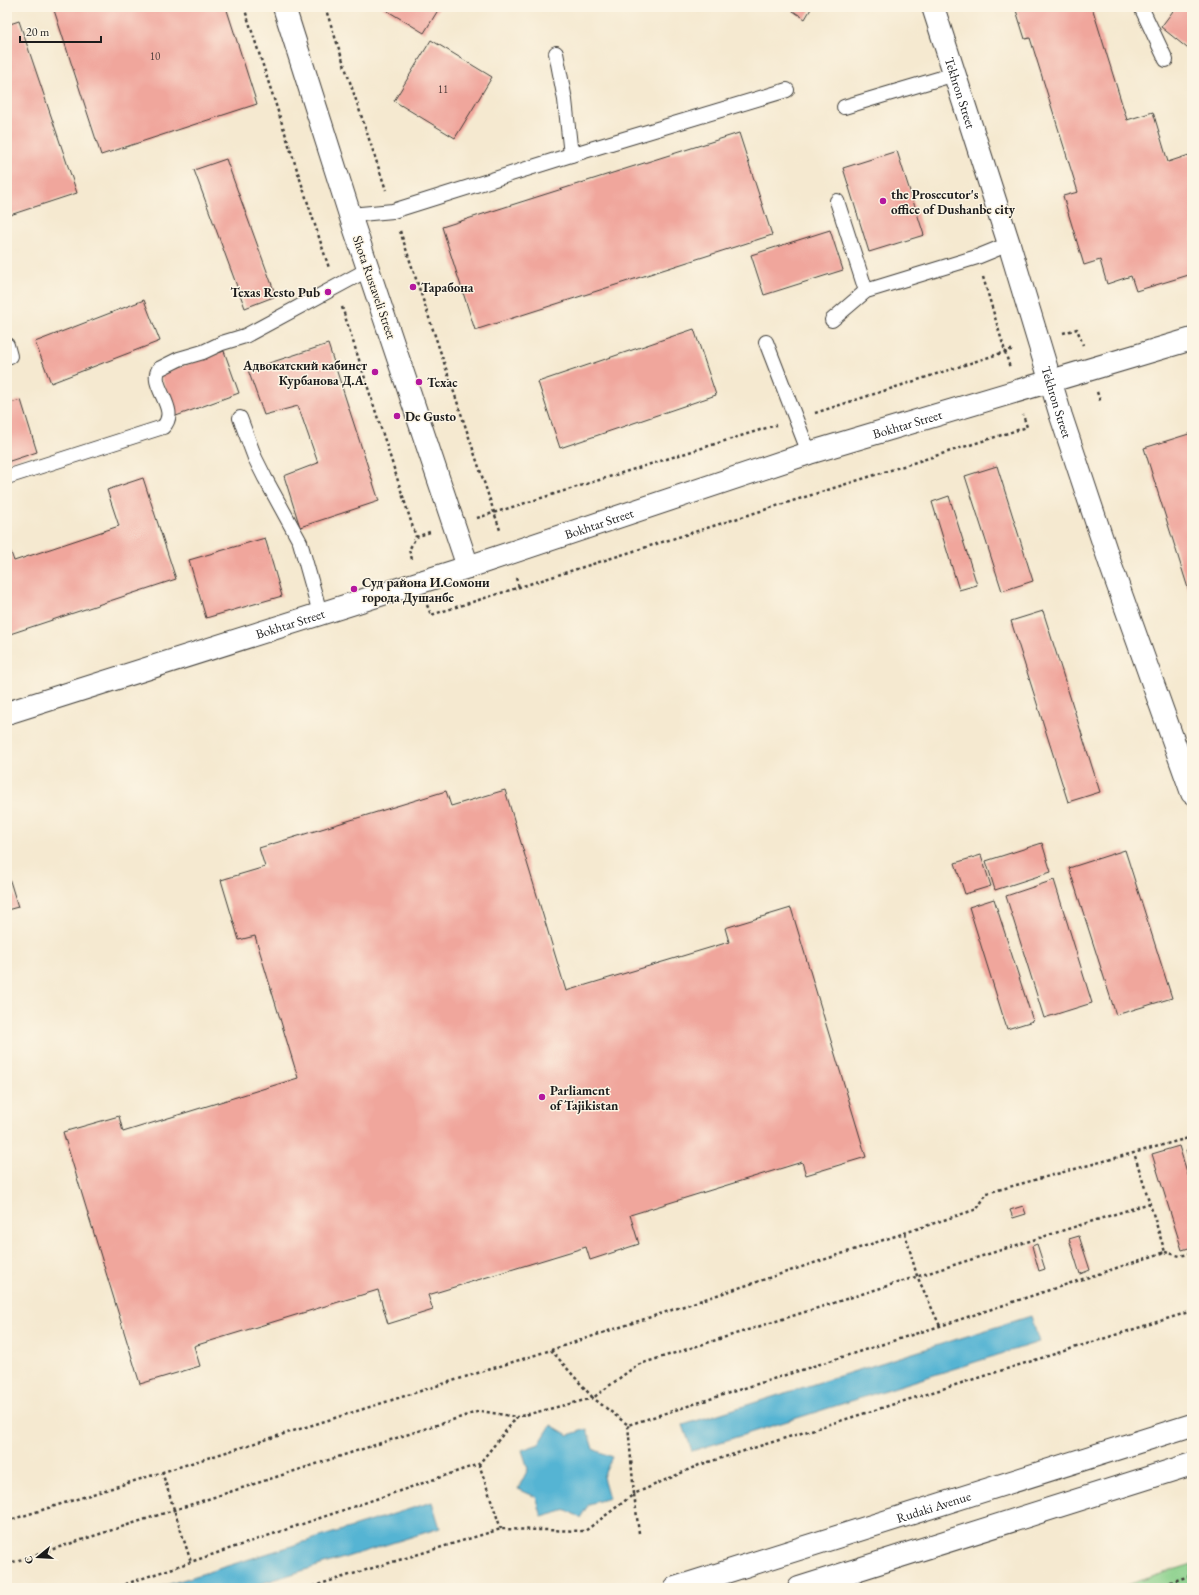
<svg xmlns="http://www.w3.org/2000/svg" width="1199" height="1595" font-family="'EB Garamond',serif">
<style>
.green{fill:#89d08b;stroke:#527654}
.water{fill:#54b4d3;stroke:#386878}
.building{fill:#f0a69c}
.lines{fill:none;stroke-linecap:round;stroke-linejoin:round}
.service-casing{stroke:#3d3b37;stroke-width:16}
.minor-casing{stroke:#3d3b37;stroke-width:24}
.tertiary-casing{stroke:#3d3b37;stroke-width:24}
.trunk-casing{stroke:#3d3b37;stroke-width:24}
.path{stroke:#3d3b37;stroke-width:2.5;stroke-dasharray:3 3;stroke-linecap:butt}
.service{stroke:#fff;stroke-width:14}
.minor{stroke:#fff;stroke-width:22}
.tertiary{stroke:#fff;stroke-width:22}
.trunk{stroke:#fff;stroke-width:22}
.poi-dot{fill:#b5179e;stroke:#fcf5e5;stroke-width:1.5}
.labels{text-anchor:middle;stroke-width:3;stroke-linejoin:round;paint-order:stroke}
.number-label{font-size:11px;fill:#513e3c}
.street-label{font-size:13px;fill:#1c1c1c;stroke:#fcf5e5}
.poi-label{font-size:13px;font-weight:bold;fill:#1c1c1c;stroke:#fcf5e5;text-anchor:start}
</style>
<rect width="100%" height="100%" fill="#fcf5e5"/>
<filter id="ink" filterUnits="userSpaceOnUse"><feTurbulence type="fractalNoise" baseFrequency=".025" numOctaves="2"/><feDisplacementMap in="SourceGraphic" scale="8" xChannelSelector="R" yChannelSelector="G"/><feConvolveMatrix kernelMatrix="1 2 1 2 8 2 1 2 1" color-interpolation-filters="sRGB"/></filter>
<filter id="wash" filterUnits="userSpaceOnUse"><feTurbulence type="fractalNoise" baseFrequency=".012" numOctaves="4" result="noise"/><feDisplacementMap in="SourceGraphic" scale="16" xChannelSelector="R" yChannelSelector="G"/><feGaussianBlur stdDeviation="0.9" result="paint"/><feColorMatrix in="noise" values="0 0 0 0 0 0 0 0 0 0 0 0 0 0 0 0 0 1.4 0 .05"/><feComposite in="paint" operator="in"/></filter>
<g filter="url(#wash)">
<rect width="100%" height="100%" fill="#f5e9d0"/>
<polygon class="green" points="1192,1564 1192,1588 1117,1588"/>
<g class="water">
<polygon points="1031,1316 1039,1342 692,1451 683,1425"/>
<polygon points="551,1425 568,1435 587,1429 593,1449 612,1457 603,1477 609,1498 589,1504 580,1518 567,1510 542,1517 536,1497 518,1489 528,1469 522,1450 539,1444"/>
<polygon points="432,1502 440,1528 247,1588 157,1588"/>
</g>
<g id="blocks">
<g class="building">
<polygon points="53,7 226,7 257,104 101,155"/>
<polygon points="381,7 440,7 424,33"/>
<polygon points="787,7 812,7 805,19"/>
<polygon points="1015,7 1092,7 1127,120 1153,112 1168,162 1192,154 1192,274 1136,291 1131,276 1107,284 1100,260 1084,265 1063,196 1078,192 1030,38 1025,39"/>
<polygon points="1176,7 1192,7 1192,52 1161,27"/>
<polygon points="19,21 77,193 7,216 7,25"/>
<polygon points="431,40 492,77 455,138 394,101"/>
<polygon points="739,133 772,235 475,330 442,227"/>
<polygon points="897,151 924,235 869,252 843,168"/>
<polygon points="226,159 276,296 245,308 194,170"/>
<polygon points="830,230 843,270 764,295 751,255"/>
<polygon points="144,300 160,341 51,383 35,342"/>
<polygon points="694,329 716,395 560,448 538,382"/>
<polygon points="328,344 379,501 300,527 284,476 318,463 298,406 264,415 248,370"/>
<polygon points="224,351 239,393 176,416 160,374"/>
<polygon points="21,400 37,452 7,462 7,404"/>
<polygon points="1192,433 1192,601 1144,448"/>
<polygon points="997,466 1033,581 1002,591 965,476"/>
<polygon points="143,478 176,579 7,635 7,541 14,561 119,526 107,490"/>
<polygon points="949,496 977,585 959,590 932,502"/>
<polygon points="265,538 282,596 206,618 189,560"/>
<polygon points="1043,611 1100,792 1068,802 1011,621"/>
<polygon points="505,790 566,991 729,942 725,928 791,908 866,1157 806,1175 802,1162 630,1215 639,1244 590,1260 586,1247 428,1295 433,1310 388,1324 378,1290 194,1346 200,1366 140,1384 63,1132 119,1116 123,1132 298,1078 255,936 239,940 221,880 265,867 259,848 446,791 451,806"/>
<polygon points="1042,843 1051,872 995,890 986,861"/>
<polygon points="1125,850 1172,998 1116,1015 1069,868"/>
<polygon points="981,855 991,886 965,894 955,863"/>
<polygon points="7,871 18,907 7,910"/>
<polygon points="1054,880 1092,1003 1044,1018 1006,896"/>
<polygon points="994,899 1033,1021 1007,1029 969,907"/>
<polygon points="1179,1146 1192,1188 1192,1247 1182,1250 1152,1154"/>
<polygon points="1192,1148 1192,1167 1186,1150"/>
<polygon points="1023,1206 1026,1214 1013,1218 1010,1210"/>
<polygon points="1079,1236 1090,1270 1080,1274 1069,1239"/>
<polygon points="1037,1244 1045,1269 1039,1271 1032,1246"/>
</g>
</g>
</g>
<g filter="url(#ink)">
<use href="#blocks" fill-opacity="0" stroke="#3d3b37" stroke-width="1"/>
<g class="lines">
<g class="service-casing">
<g id="service">
<polyline points="1141,7 1166,60"/>
<polyline points="556,53 565,100 571,155"/>
<polyline points="844,107 955,74"/>
<polyline points="837,201 866,291"/>
<polyline points="350,215 393,211 571,155 787,90"/>
<polyline points="832,320 866,291 977,257 1009,244"/>
<polyline points="766,342 809,453"/>
<polyline points="7,345 10,356"/>
<polyline points="240,418 255,458 265,478 300,542 320,613"/>
<path d="M7 477 163 427C181 409 148 386 159 369L179 359 203 352 222 343 245 336 369 269"/>
</g>
</g>
<g class="minor-casing">
<g id="minor">
<path id="s1" d="M933 7 1009 244 1061 416 1112 569 1192 793"/>
<path id="s2" d="M468 567 809 453 1192 339"/>
</g>
</g>
<g class="tertiary-casing">
<g id="tertiary">
<path id="s3" d="M7 713 468 567 350 215 284 7"/>
</g>
</g>
<g class="trunk-casing">
<g id="trunk">
<path id="s4" d="M675 1588 1192 1425"/>
<polyline points="799,1588 1192,1464"/>
</g>
</g>
<g class="path">
<polyline points="244,7 329,268"/>
<polyline points="325,7 386,190"/>
<polyline points="400,231 500,530"/>
<polyline points="983,277 1010,368"/>
<polyline points="342,307 416,537"/>
<polyline points="1063,333 1077,329 1083,345"/>
<polyline points="1097,392 1101,403"/>
<polyline points="815,413 1014,349"/>
<polyline points="477,518 776,425"/>
<polyline points="412,559 409,550 416,537 430,532"/>
<polyline points="516,578 519,587"/>
<polyline points="427,605 431,615 1027,427 1023,415"/>
<polyline points="905,1233 917,1276 940,1326"/>
<polyline points="1165,1252 1180,1256 1192,1253"/>
<polyline points="551,1350 593,1398 637,1365 1150,1203"/>
<polyline points="479,1464 501,1529"/>
<polyline points="162,1472 191,1562"/>
<polyline points="7,1521 551,1350 977,1209 987,1193 1192,1137"/>
<polyline points="639,1533 634,1494 699,1465 1192,1311"/>
<polyline points="7,1564 480,1411 517,1417"/>
<polyline points="114,1588 479,1464 517,1417 593,1398 628,1425 940,1326 1165,1252 1134,1153"/>
<polyline points="307,1588 501,1529 585,1531 634,1494 628,1425"/>
<polyline points="1153,1588 1192,1575"/>
</g>
<use href="#service" class="service"/>
<use href="#minor" class="minor"/>
<use href="#tertiary" class="tertiary"/>
<use href="#trunk" class="trunk"/>
</g>
</g>
<g class="poi-dot">
<circle cx="883" cy="201" r="4"/>
<circle cx="413" cy="287" r="4"/>
<circle cx="328" cy="292" r="4"/>
<circle cx="375" cy="372" r="4"/>
<circle cx="419" cy="382" r="4"/>
<circle cx="397" cy="416" r="4"/>
<circle cx="354" cy="589" r="4"/>
<circle cx="542" cy="1097" r="4"/>
</g>
<g class="labels">
<g class="number-label">
<text x="155" y="60">10</text>
<text x="443" y="93">11</text>
</g>
<g class="street-label">
<text dy="5" stroke="none"><textPath href="#s1" startOffset="90">Tekhron Street</textPath></text>
<text transform="translate(375 287) rotate(71)" y="5">Shota Rustaveli Street</text>
<text dy="5" stroke="none"><textPath href="#s1" startOffset="414">Tekhron Street</textPath></text>
<text dy="5" stroke="none"><textPath href="#s2" startOffset="462">Bokhtar Street</textPath></text>
<text dy="5" stroke="none"><textPath href="#s2" startOffset="138">Bokhtar Street</textPath></text>
<text dy="5" stroke="none"><textPath href="#s3" startOffset="297">Bokhtar Street</textPath></text>
<text dy="5" stroke="none"><textPath href="#s4" startOffset="271">Rudaki Avenue</textPath></text>
</g>
<g class="poi-label">
<text x="891" y="199">the Prosecutor's<tspan x="891" dy="15">office of Dushanbe city</tspan></text>
<text x="421" y="292">Тарабона</text>
<text x="320" y="297" text-anchor="end">Texas Resto Pub</text>
<text x="367" y="370" text-anchor="end">Адвокатский кабинет<tspan x="367" dy="15">Курбанова Д.А.</tspan></text>
<text x="427" y="387">Техас</text>
<text x="405" y="421">De Gusto</text>
<text x="362" y="587">Суд района И.Сомони<tspan x="362" dy="15">города Душанбе</tspan></text>
<text x="550" y="1095">Parliament<tspan x="550" dy="15">of Tajikistan</tspan></text>
</g>
</g>
<rect width="1199" height="1595" fill="none" stroke="#fcf5e5" stroke-width="24"/>
<g transform="translate(38 1557) rotate(252)" stroke="#fcf5e5" stroke-width="3" paint-order="stroke">
<path d="M0-3L7 15L0 10L-7 15Z" fill="#1c1c1c"/>
<text y="-6" font-size="11" font-weight="bold" text-anchor="middle" fill="#1c1c1c">С</text>
</g>
<path d="M20 36v6h81v-6" fill="none" stroke="#1c1c1c" stroke-width="2"/>
<text x="26" y="36" font-size="12" fill="#1c1c1c" stroke="#fcf5e5" stroke-width="3" paint-order="stroke">20 m</text>
</svg>
